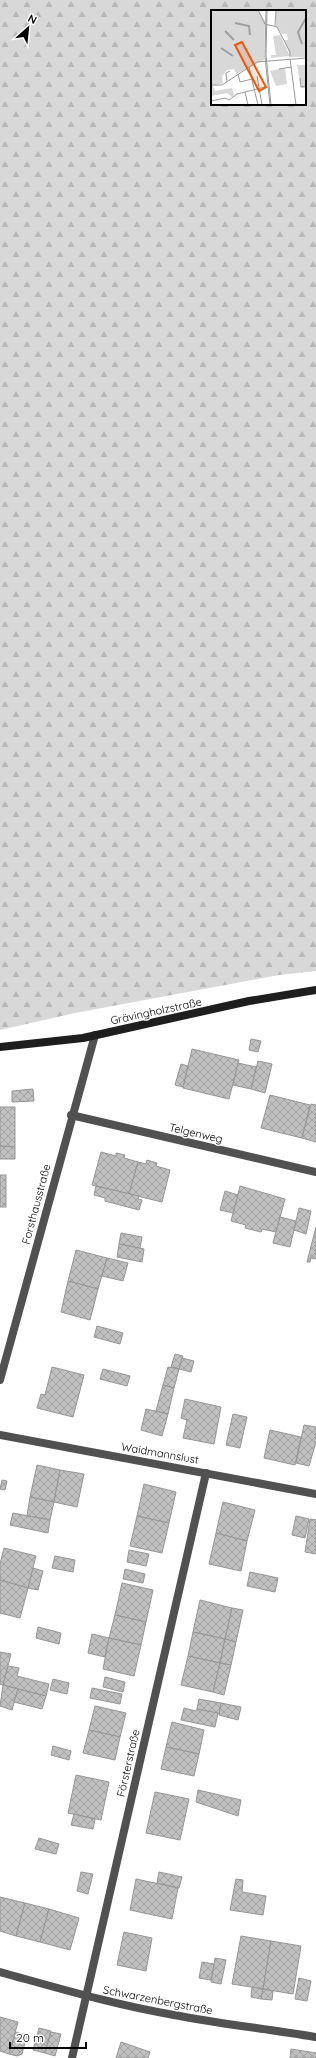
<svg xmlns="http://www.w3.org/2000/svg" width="316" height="2058" font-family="Quicksand,sans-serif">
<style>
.forest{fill:url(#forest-firs);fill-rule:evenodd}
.building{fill:url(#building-cross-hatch);stroke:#959595}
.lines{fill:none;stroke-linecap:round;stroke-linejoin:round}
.minor{stroke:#515151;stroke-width:8}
.secondary{stroke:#1e1e1e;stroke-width:8}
.labels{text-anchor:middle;stroke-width:3;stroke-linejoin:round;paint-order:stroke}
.street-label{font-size:11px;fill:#000;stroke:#fff}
.inset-river{fill:none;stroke:#9f9f9f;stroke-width:2}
.inset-road{fill:none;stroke:#999;stroke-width:1}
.view{fill:#e8590c;fill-opacity:0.15;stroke:#e8590c;stroke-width:2}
.inset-edge{fill:none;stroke:#000;stroke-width:2}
</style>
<defs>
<pattern id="forest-firs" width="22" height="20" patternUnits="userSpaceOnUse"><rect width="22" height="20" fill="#d8d8d8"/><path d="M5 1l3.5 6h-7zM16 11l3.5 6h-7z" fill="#b8b8b8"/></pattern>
<pattern id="building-cross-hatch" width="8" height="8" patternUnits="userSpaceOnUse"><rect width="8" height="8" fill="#c0c0c0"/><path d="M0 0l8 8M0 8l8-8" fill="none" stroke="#a3a3a3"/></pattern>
</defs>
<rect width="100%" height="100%" fill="#fff"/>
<path class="forest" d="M0 0H316V971L279 975 75 1013 0 1030ZM212 11H305V104H212Z"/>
<g class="building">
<polygon points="251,1039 261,1041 258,1052 249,1050"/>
<polygon points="192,1049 239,1060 229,1099 183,1088"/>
<polygon points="258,1061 272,1064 265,1093 251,1089"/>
<polygon points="238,1063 256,1067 251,1089 233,1085"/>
<polygon points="181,1064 188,1066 183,1087 175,1085"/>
<polygon points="33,1089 34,1101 12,1102 12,1091"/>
<polygon points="270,1095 310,1105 302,1138 261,1128"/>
<polygon points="311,1104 316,1105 316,1142 302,1138"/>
<polygon points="0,1107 15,1107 15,1147 0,1146"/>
<polygon points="0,1146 15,1147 15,1159 0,1159"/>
<polygon points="101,1152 116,1156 116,1153 125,1155 124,1158 138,1162 129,1194 92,1185"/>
<polygon points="147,1160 157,1163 156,1166 170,1170 162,1202 129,1194 138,1162 146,1164"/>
<rect x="0" y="1175" width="6" height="32"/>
<polygon points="96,1186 139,1196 138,1199 142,1200 139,1210 105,1201 105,1198 94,1195"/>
<polygon points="240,1186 285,1199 276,1232 262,1229 261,1232 245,1228 246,1225 231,1221"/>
<polygon points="225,1191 238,1195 233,1213 220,1210"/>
<polygon points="299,1208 311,1211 306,1234 294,1230"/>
<polygon points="280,1217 296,1221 290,1247 273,1243"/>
<polygon points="316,1227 316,1259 311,1258 310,1262 307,1262"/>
<polygon points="121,1233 142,1237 140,1248 119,1244"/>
<polygon points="119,1244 144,1249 142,1262 117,1257"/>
<polygon points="76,1250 107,1258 98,1289 68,1281"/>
<polygon points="107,1258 128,1263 123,1281 102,1276"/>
<polygon points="68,1281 98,1289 90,1320 61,1312"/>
<polygon points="97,1326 123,1333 120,1344 94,1337"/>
<polygon points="175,1354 183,1356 179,1369 171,1367"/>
<polygon points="182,1358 194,1361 191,1372 179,1369"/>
<polygon points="52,1367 84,1375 73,1417 37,1408 41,1394 45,1395"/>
<polygon points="168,1367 179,1369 174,1388 163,1385"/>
<polygon points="103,1369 130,1376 127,1386 100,1379"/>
<polygon points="163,1385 174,1388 168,1414 156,1411"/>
<polygon points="185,1399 221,1407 214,1444 183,1438 187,1420 181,1418"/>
<polygon points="146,1409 168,1414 162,1436 141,1430"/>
<polygon points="233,1414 247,1417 240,1448 226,1445"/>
<polygon points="304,1425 316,1427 316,1442 309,1466 296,1463"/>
<polygon points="270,1430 301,1437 295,1465 264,1458"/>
<polygon points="37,1465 60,1470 54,1502 30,1497"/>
<polygon points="60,1470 84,1474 77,1507 54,1502"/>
<polygon points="2,1480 7,1481 5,1490 0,1489"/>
<polygon points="144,1484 176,1492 169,1523 137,1516"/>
<polygon points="30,1497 54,1502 50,1520 27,1516"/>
<polygon points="223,1502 255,1510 247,1541 216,1533"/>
<polygon points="13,1513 50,1520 48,1533 10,1525"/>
<polygon points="137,1516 169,1523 162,1553 130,1546"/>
<polygon points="296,1516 309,1519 305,1538 292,1535"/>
<polygon points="310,1519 316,1520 316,1554 305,1552"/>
<polygon points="216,1533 247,1541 241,1571 209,1564"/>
<polygon points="4,1548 36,1556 28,1588 0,1580 0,1564"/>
<polygon points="129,1550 149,1554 146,1566 127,1562"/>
<polygon points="55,1556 75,1560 73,1572 52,1568"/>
<polygon points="33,1568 43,1571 38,1590 28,1588"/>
<polygon points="125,1569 145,1574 143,1583 123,1579"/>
<polygon points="250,1572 278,1578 275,1592 247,1586"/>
<polygon points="0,1580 28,1588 20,1618 0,1613"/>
<polygon points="122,1583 153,1590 146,1622 115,1615"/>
<polygon points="200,1600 232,1608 225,1639 193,1632"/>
<polygon points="232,1608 243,1610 236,1642 225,1639"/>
<polygon points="115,1615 146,1622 141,1645 109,1638"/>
<polygon points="38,1627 61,1633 59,1644 36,1638"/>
<polygon points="193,1632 225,1639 220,1663 188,1656"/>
<polygon points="92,1634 109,1638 105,1657 88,1653"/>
<polygon points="109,1638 141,1645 134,1676 103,1669"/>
<polygon points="225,1639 236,1642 231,1665 220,1663"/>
<polygon points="0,1652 11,1654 3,1685 0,1684"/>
<polygon points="188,1656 220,1663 213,1692 181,1685"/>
<polygon points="220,1663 231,1665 224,1695 213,1692"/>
<polygon points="8,1666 19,1668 17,1676 49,1684 46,1696 3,1685"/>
<polygon points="105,1677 125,1682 123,1692 103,1687"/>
<polygon points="53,1679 69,1683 67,1694 50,1690"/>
<polygon points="3,1685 18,1689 12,1710 0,1706"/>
<polygon points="92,1688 122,1694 120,1704 90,1698"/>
<polygon points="18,1689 46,1696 42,1709 14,1702"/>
<polygon points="199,1699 221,1703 219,1714 197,1709"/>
<polygon points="221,1703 241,1707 238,1720 219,1715"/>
<polygon points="95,1706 126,1713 120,1737 89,1730"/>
<polygon points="184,1708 196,1711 197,1709 218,1713 215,1727 181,1720"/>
<polygon points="172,1722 204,1730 199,1754 166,1747"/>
<polygon points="89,1730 120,1737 115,1760 83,1753"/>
<polygon points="53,1746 71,1751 69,1760 51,1755"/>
<polygon points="166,1747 199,1754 194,1776 161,1769"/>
<polygon points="76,1775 109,1782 101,1820 68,1813"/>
<polygon points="198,1790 241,1800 238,1816 196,1802"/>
<polygon points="155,1792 189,1799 180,1840 146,1833"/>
<polygon points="74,1814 95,1819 93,1829 71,1825"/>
<polygon points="39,1838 59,1844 56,1854 35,1849"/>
<polygon points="81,1872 93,1874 88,1894 77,1891"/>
<polygon points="159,1872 182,1877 179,1888 157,1883"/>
<polygon points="136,1879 178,1888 172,1919 130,1910"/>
<polygon points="236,1879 243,1880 242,1892 266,1896 263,1915 230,1910"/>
<polygon points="0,1897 25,1903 16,1936 0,1931"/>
<polygon points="25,1903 49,1909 40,1942 16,1936"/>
<polygon points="49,1909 79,1918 70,1950 40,1942"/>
<polygon points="124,1932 152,1938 146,1971 117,1965"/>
<polygon points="241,1936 271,1941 263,1989 232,1984"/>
<polygon points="271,1941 301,1946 293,1994 263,1989"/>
<polygon points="215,1958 226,1960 221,1984 211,1982"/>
<polygon points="202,1962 214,1964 211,1980 199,1978"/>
<polygon points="299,1978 311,1981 307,2001 295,1999"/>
<polygon points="252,1987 263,1989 261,1999 251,1997"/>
<polygon points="263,1989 273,1991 272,2000 261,1999"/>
<polygon points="0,2017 18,2022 9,2054 0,2051"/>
<polygon points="39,2028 51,2031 45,2053 33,2050"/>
<polygon points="16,2032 27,2035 22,2054 17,2056 9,2054"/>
<polygon points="51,2032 61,2034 55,2056 45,2053"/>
<polygon points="121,2042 150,2052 148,2058 116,2058"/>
<polygon points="291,2049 316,2053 316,2058 290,2058"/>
</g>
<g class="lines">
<g class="minor">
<polyline points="71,1115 316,1172"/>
<polyline points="0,1380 95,1035"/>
<polyline points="0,1435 316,1494"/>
<path d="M0 1972C58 1988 115 2005 174 2015 221 2024 268 2029 315 2037"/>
<polyline points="72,2058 206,1473"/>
</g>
<polyline class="secondary" points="0,1047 83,1038 249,1001 316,990"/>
</g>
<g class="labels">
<g class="street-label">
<text transform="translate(156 1011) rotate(-12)" y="4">Grävingholzstraße</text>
<text transform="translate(196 1133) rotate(13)" y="4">Telgenweg</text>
<text transform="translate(36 1204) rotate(-75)" y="4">Forsthausstraße</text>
<text transform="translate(160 1453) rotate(10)" y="4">Waidmannslust</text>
<text transform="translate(128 1763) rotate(-77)" y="4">Försterstraße</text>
<text transform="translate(158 2000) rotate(11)" y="4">Schwarzenbergstraße</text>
</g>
</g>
<g transform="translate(211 10)">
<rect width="95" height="95" fill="#fff"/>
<path d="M0 0H47L54 11 53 50 25 64 23 59 16 60 11 66 12 73 2 76 4 81 21 78 23 85 21 87 16 83 0 86ZM65 0H95L94 47H80L73 30H77L76 24H71L65 16Z" fill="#d8d8d8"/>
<path d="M69 25 79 46 60 48V45H65L62 26ZM86 55H95V78H90ZM74 58 76 74 65 76 59 61Z" fill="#d8d8d8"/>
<path class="inset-river" d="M24 13 38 16 39 25M14 21 23 30M91 34 87 22 95 8M10 38 22 46"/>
<path class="inset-road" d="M47 0 54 14 66 17 79 42V47M55 0 54 47 59 95M56 0 55 45 60 95M64 16 65 0M79 49 85 95M38 57 47 95M68 59 81 57M27 64 29 72 41 69M46 66 51 95M89 68 90 77 95 76M16 72 15 63 19 61M0 75H11L46 52 95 48M34 82 37 95M18 90 26 84 54 77M0 91 14 88 18 90"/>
<path class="view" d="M31 32 55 77 48 81 24 35Z"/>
<rect width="95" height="95" class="inset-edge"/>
</g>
<g transform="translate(28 28) rotate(27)" stroke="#ffffff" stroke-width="3" paint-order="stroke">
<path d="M0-3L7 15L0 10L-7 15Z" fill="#000000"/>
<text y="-6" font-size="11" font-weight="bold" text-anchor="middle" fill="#000000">N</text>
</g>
<path d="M10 2042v6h76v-6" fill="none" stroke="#000000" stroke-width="2"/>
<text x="16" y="2042" font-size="12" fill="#000000" stroke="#ffffff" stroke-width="3" paint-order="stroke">20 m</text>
</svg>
